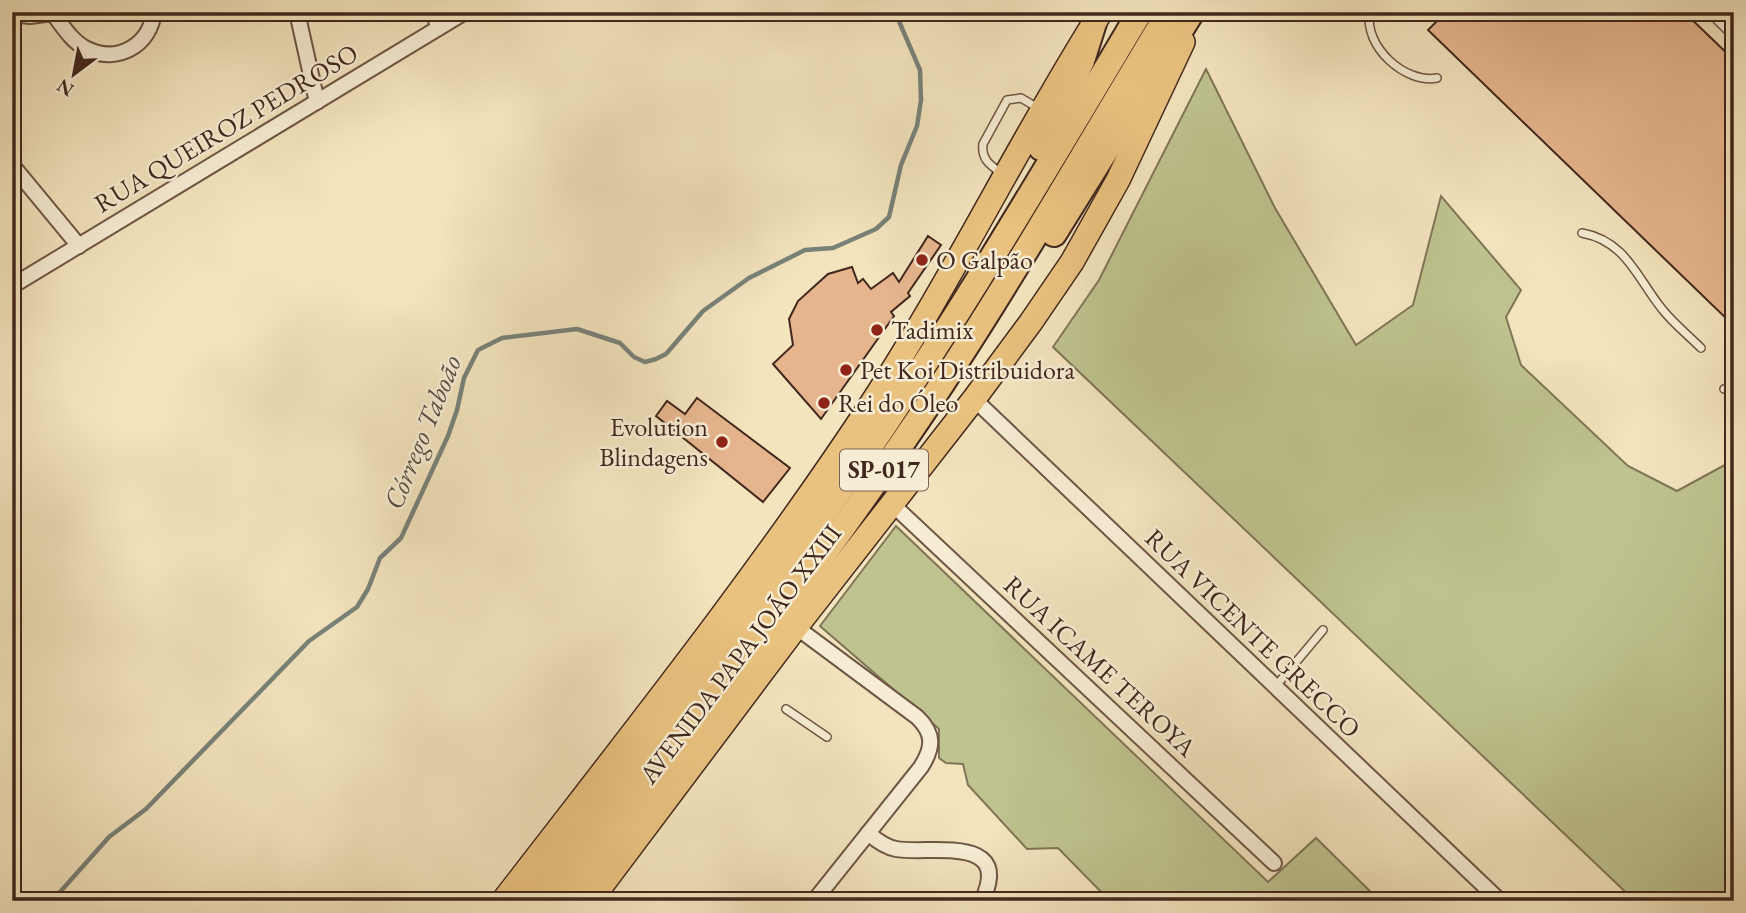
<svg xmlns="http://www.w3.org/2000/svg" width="1746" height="913" font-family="'EB Garamond',serif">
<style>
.green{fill:#bec38f;stroke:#807556;stroke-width:2}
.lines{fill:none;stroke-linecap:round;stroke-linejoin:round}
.stream{stroke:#788279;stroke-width:4.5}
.building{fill:#e6b58d;stroke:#41271d;stroke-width:2}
.service-casing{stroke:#6e5645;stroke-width:10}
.minor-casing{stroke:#6e5645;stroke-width:18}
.primary-casing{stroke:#41271d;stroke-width:26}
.trunk-casing{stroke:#41271d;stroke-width:28}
.service{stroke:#f7edd5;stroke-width:7}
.minor{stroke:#f7edd5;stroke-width:14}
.primary{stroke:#eac27f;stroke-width:23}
.trunk{stroke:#eac27f;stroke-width:24}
.poi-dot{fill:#8f2418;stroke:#f7edd5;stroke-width:2.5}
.labels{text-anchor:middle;stroke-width:5;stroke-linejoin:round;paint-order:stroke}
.shield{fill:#f7edd5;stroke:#786254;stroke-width:2}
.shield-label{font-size:24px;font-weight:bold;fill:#41271d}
.street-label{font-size:26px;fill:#41271d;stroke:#f7edd5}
.poi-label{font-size:26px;fill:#41271d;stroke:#f7edd5;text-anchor:start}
.water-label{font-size:28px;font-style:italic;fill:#584d44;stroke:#f7edd5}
</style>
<rect width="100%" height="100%" fill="#f3e4be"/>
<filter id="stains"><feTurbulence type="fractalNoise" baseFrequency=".00286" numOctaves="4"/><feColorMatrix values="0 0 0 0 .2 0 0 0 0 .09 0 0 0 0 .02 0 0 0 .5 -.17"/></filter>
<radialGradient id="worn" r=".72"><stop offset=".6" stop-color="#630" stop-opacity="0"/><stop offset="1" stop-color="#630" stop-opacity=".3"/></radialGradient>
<g class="green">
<polygon points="1206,69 1275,208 1356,345 1413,305 1441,196 1521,290 1506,317 1521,365 1628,466 1677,491 1734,460 1734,901 1635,901 1053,347 1099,280"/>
<polygon points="896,526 1268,882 1316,838 1380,901 1110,901 1058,848 1027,849 968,785 963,764 946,763 939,758 939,729 820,626"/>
</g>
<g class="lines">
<polyline class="stream" points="52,901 109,837 146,809 309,641 357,607 368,589 380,558 401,538 448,436 457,410 464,378 478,350 502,338 577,329 620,343 634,357 645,362 656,359 666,354 703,311 749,278 805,250 833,248 876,229 889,217 901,165 917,126 921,100 920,70 895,12"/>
</g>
<g class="building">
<polygon points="1446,12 1684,12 1734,60 1734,326 1428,30"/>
<polygon points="928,236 941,245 908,293 910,296 891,312 894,316 821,419 773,364 793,345 789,319 798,301 828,274 852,267 858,283 863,279 871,289 893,273 899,282"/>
<polygon points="697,398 790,468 763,502 656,416 667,401 685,414"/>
</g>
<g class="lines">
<g class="service-casing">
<g id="service">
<path d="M1370 12C1363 46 1405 84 1437 78"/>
<polyline points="1709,12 1734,37"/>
<path d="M1001 173C990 165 981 159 983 144L1007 100 1021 98 1038 108"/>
<path d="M1582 233C1626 241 1637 278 1662 309 1673 323 1688 335 1701 348"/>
<polyline points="1724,389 1734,392"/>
<polyline points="1275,687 1323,630"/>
<polyline points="786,709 827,737"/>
</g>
</g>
<g class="minor-casing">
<g id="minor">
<path d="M52 12C62 25 72 42 87 49 118 64 150 45 154 12"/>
<polyline points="297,12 317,102"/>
<polyline points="434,12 438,28"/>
<polyline points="12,14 30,16 53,13"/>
<polyline points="12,165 79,246"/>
<polyline points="12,286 465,12"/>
<polyline points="974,399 1500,901"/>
<polyline points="892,504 1274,863"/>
<path d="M796 627 917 717C935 734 933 748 921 767L814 901"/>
<path d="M868 833C876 840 885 847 896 849 928 855 1014 833 982 901"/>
</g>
</g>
<g class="primary-casing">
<g id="primary">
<path d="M503 901C627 740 754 581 866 412 951 283 1018 143 1101 12"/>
<polyline points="590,901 796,627 974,399 1031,322 1072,262 1118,180 1183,42"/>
</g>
</g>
<g class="trunk-casing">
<g id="trunk">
<polyline points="1041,148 1082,61 1094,23"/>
<polyline points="1054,234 1192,12"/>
<path d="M532 901C629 773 730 647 822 516 937 354 1038 183 1140 12"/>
<path d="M561 901C678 747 798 596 907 436 1001 299 1083 154 1169 12"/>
</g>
</g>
<use href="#service" class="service"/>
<use href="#minor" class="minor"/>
<use href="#primary" class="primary"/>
<use href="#trunk" class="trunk"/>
</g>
<g class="poi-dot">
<circle cx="922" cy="260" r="7"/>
<circle cx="877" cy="330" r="7"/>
<circle cx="846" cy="370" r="7"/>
<circle cx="824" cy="403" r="7"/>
<circle cx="722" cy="442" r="7"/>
</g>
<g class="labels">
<rect class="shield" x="840" y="449.5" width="88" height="41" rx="5"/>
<g class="shield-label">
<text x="884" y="478">SP-017</text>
</g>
<g class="street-label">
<text transform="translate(226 128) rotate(-31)" y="9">RUA QUEIROZ PEDROSO</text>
<text transform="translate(1253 633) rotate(44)" y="9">RUA VICENTE GRECCO</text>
<text transform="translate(740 654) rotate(-53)" y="9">AVENIDA PAPA JOÃO XXIII</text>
<text transform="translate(1100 666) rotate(43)" y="9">RUA ICAME TEROYA</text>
</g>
<g class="poi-label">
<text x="936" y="269">O Galpão</text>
<text x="891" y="339">Tadimix</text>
<text x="860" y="379">Pet Koi Distribuidora</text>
<text x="838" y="412">Rei do Óleo</text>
<text x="708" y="436" text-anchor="end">Evolution<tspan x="708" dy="30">Blindagens</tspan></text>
</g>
<g class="water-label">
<text transform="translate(422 432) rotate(-68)" y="10">Córrego Taboão</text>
</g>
</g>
<rect width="1746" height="913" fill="none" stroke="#f3e4be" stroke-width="42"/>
<rect x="14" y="14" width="1718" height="885" fill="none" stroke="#41271d" stroke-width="3.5"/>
<rect x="21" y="21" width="1704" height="871" fill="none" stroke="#41271d" stroke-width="2"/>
<g transform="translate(74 74) rotate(212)" stroke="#f7edd5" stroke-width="5" paint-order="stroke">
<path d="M0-5L12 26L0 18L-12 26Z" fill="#41271d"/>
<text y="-10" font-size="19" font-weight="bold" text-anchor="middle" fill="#41271d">N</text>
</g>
<rect width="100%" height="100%" filter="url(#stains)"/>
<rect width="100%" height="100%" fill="url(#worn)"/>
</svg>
